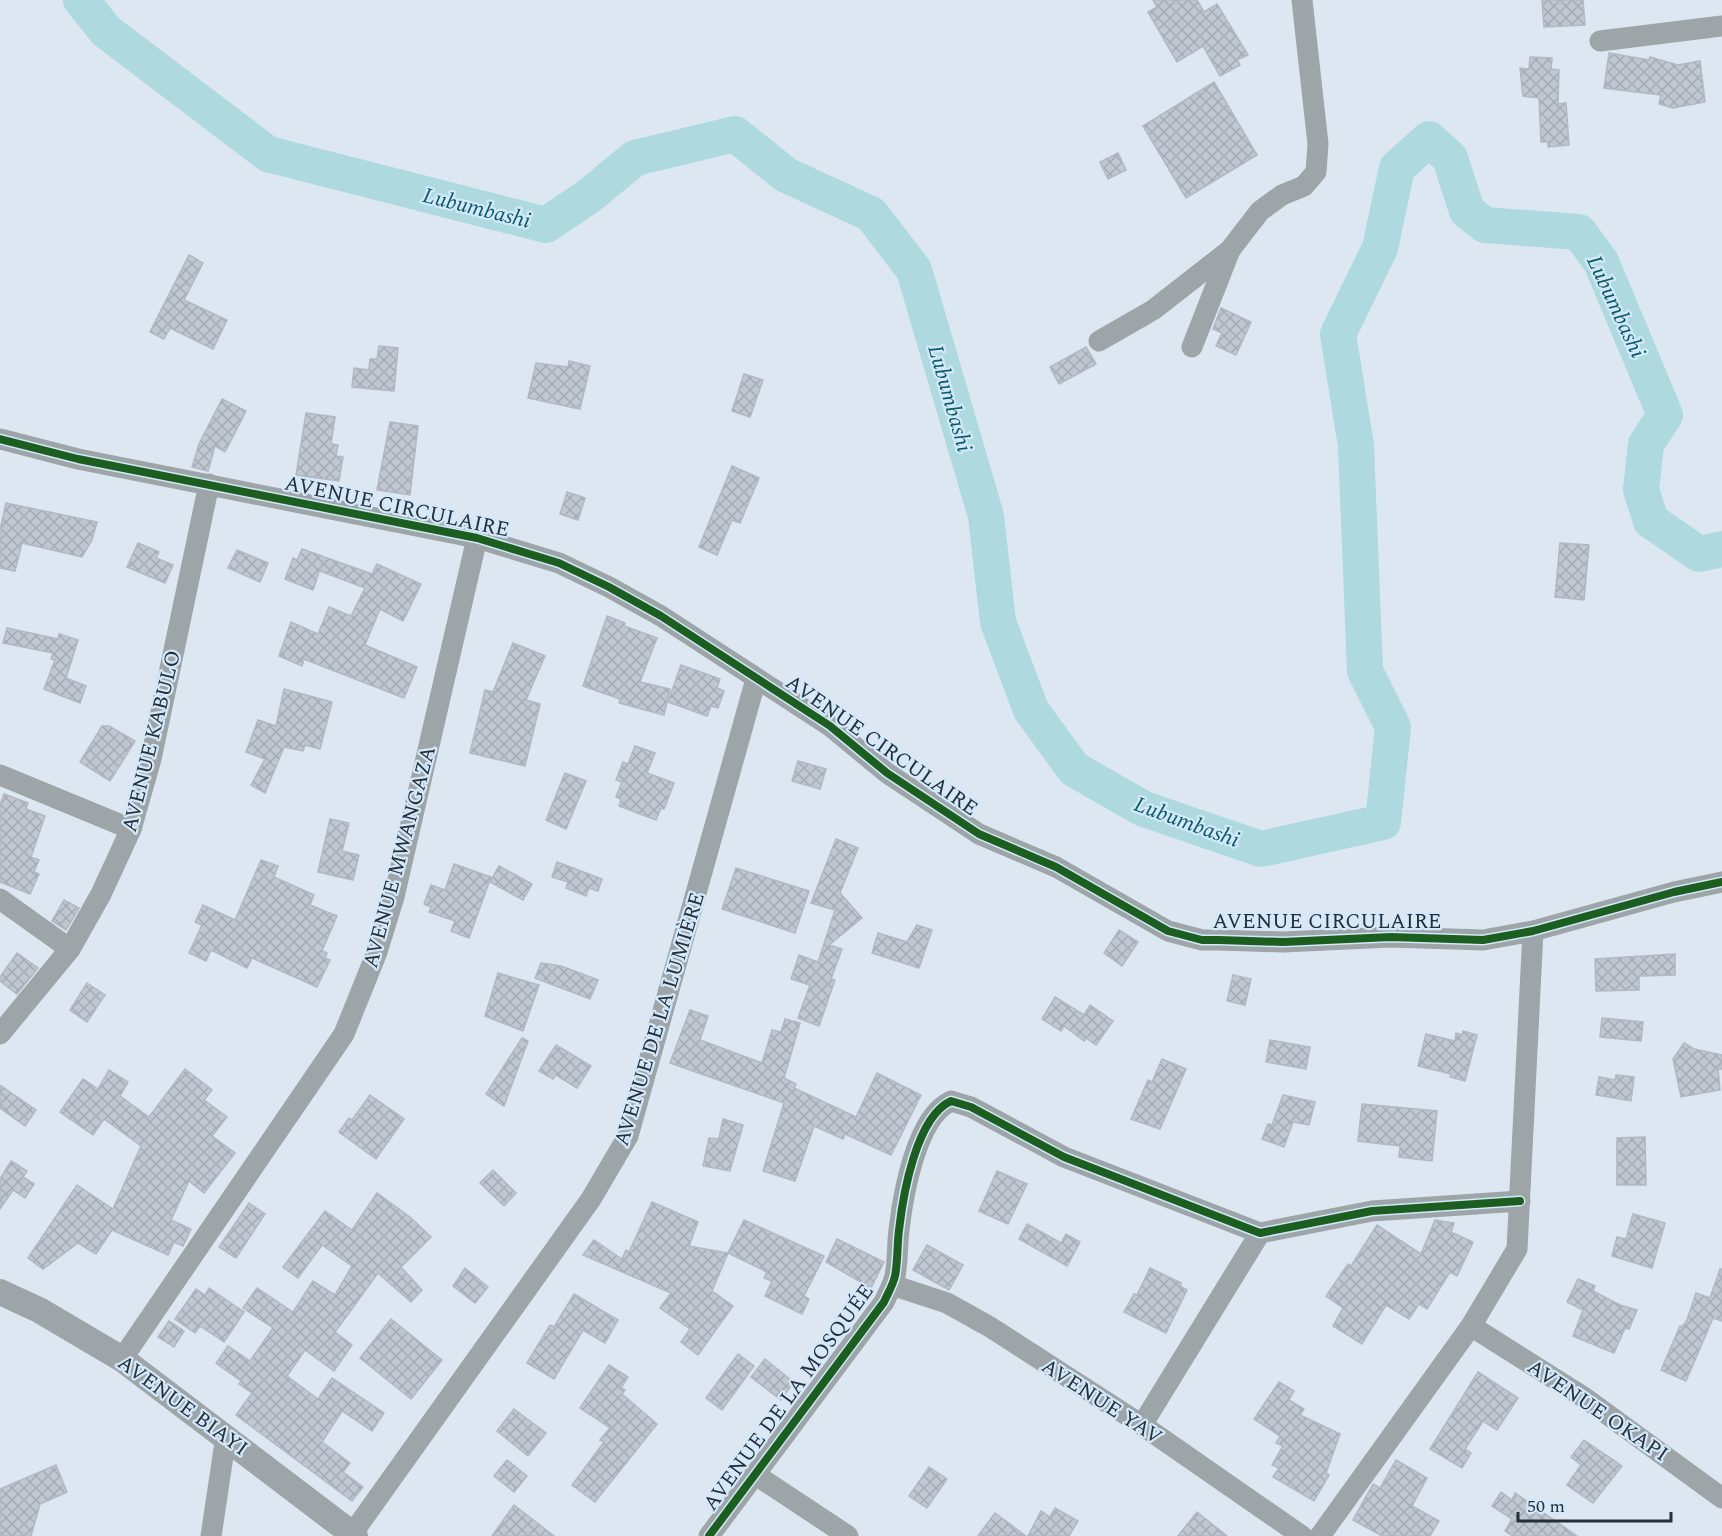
<svg xmlns="http://www.w3.org/2000/svg" width="1722" height="1536" font-family="Spectral,serif">
<style>
.lines{fill:none;stroke-linecap:round;stroke-linejoin:round}
.river{stroke:#add9df;stroke-width:36}
.building{fill:url(#building-cross-hatch);stroke:#b1b8c2;stroke-width:1.5}
.minor{stroke:#9da5a8;stroke-width:21}
.tertiary{stroke:#9da5a8;stroke-width:26}
.cycleway-casing{stroke:#d3e8fa;stroke-width:11}
.cycleway{stroke:#1b5e20;stroke-width:8}
.labels{text-anchor:middle;stroke-width:4.5;stroke-linejoin:round;paint-order:stroke}
.street-label{font-size:21px;fill:#252f37;stroke:#d3e8fa}
.water-label{font-size:22px;font-style:italic;fill:#085c62;stroke:#d3e8fa}
</style>
<defs>
<pattern id="building-cross-hatch" width="8" height="8" patternUnits="userSpaceOnUse" patternTransform="scale(1.5)"><rect width="8" height="8" fill="#c0c7d1"/><path d="M0 0l8 8M0 8l8-8" fill="none" stroke="#a5abb4"/></pattern>
</defs>
<rect width="100%" height="100%" fill="#dce7f1"/>
<g class="lines">
<polyline class="river" points="81,0 106,31 268,154 546,225 589,196 635,158 735,134 786,175 871,214 914,270 986,516 998,622 1031,710 1074,769 1144,809 1261,849 1383,822 1393,727 1365,671 1356,446 1338,334 1380,248 1397,168 1429,139 1450,158 1467,211 1485,225 1579,232 1601,262 1665,415 1646,444 1641,490 1651,521 1699,554 1722,549"/>
</g>
<g class="building">
<polygon points="1153,0 1197,0 1204,12 1217,4 1248,55 1237,60 1240,65 1220,76 1203,46 1177,62 1148,12 1157,7"/>
<polygon points="1542,0 1583,0 1585,25 1544,27"/>
<polygon points="1609,53 1649,60 1650,57 1678,65 1700,61 1705,102 1673,108 1659,104 1661,95 1604,88"/>
<polygon points="1530,57 1552,58 1551,69 1559,70 1558,104 1566,103 1569,145 1548,147 1548,142 1541,142 1539,98 1523,96 1520,68 1529,69"/>
<polygon points="1214,82 1257,155 1186,198 1143,126"/>
<polygon points="1118,153 1126,170 1108,179 1100,162"/>
<polygon points="189,255 203,263 184,300 227,320 213,349 170,328 164,339 150,332"/>
<polygon points="1221,308 1251,322 1236,355 1216,346 1222,333 1213,329"/>
<polygon points="379,346 398,348 394,391 352,387 354,368 369,370 370,359 377,359"/>
<polygon points="1086,347 1096,364 1059,384 1050,367"/>
<polygon points="569,361 590,366 580,409 528,398 536,363 568,367"/>
<polygon points="744,374 763,380 750,417 732,411"/>
<polygon points="222,399 246,411 225,452 215,446 208,471 192,467 199,444"/>
<polygon points="306,413 335,417 331,444 338,445 336,456 343,457 339,481 296,475"/>
<polygon points="390,422 418,426 410,495 377,490"/>
<polygon points="732,466 759,478 740,523 732,520 717,555 699,547"/>
<polygon points="567,492 585,498 578,520 560,514"/>
<polygon points="6,503 97,522 92,540 82,557 22,543 15,571 0,568 0,530"/>
<polygon points="138,543 159,552 156,558 173,565 165,583 127,567"/>
<polygon points="1560,543 1589,545 1584,600 1555,597"/>
<polygon points="302,549 372,574 377,564 421,584 403,621 380,609 365,645 417,667 404,698 304,659 302,666 279,656 291,622 318,634 329,607 351,616 365,588 320,571 323,560 313,590 285,579 293,558 297,560"/>
<polygon points="237,550 268,563 260,582 228,568"/>
<polygon points="607,616 625,623 624,626 657,638 640,682 670,689 664,715 619,703 620,699 583,686"/>
<polygon points="7,628 58,639 59,634 78,640 66,678 86,686 80,703 44,689 55,660 51,659 53,653 3,643"/>
<polygon points="513,643 545,656 526,700 540,704 525,766 470,753 485,690 493,692"/>
<polygon points="681,665 720,679 717,688 724,691 718,708 711,706 707,716 668,702"/>
<polygon points="284,689 332,702 320,749 305,745 303,751 284,747 265,793 251,785 265,759 246,752 258,720 276,726"/>
<polygon points="102,726 109,726 135,741 110,781 80,762"/>
<polygon points="635,746 655,753 647,773 674,783 664,809 661,808 656,820 619,806 621,799 616,797 622,782 616,780 623,762 628,764"/>
<polygon points="798,761 826,769 820,789 792,781"/>
<polygon points="565,773 586,781 566,829 546,820"/>
<polygon points="4,794 28,803 26,809 45,816 31,857 39,860 34,872 39,874 30,894 0,882 0,805"/>
<polygon points="330,819 349,823 342,851 359,855 353,880 318,872"/>
<polygon points="836,839 858,848 840,893 862,918 829,945 842,949 831,979 835,980 819,1026 798,1018 810,985 791,979 799,955 818,962 835,910 811,903"/>
<polygon points="261,860 278,866 274,877 314,895 310,905 337,916 322,951 327,953 325,958 330,960 317,987 252,958 247,968 211,950 206,961 189,953 202,925 195,922 203,905 235,920"/>
<polygon points="557,862 602,879 598,891 589,888 586,896 566,888 568,882 552,877"/>
<polygon points="454,864 491,877 469,938 451,931 455,921 429,912 431,907 424,904 431,885 445,890"/>
<polygon points="499,866 532,884 523,900 490,882"/>
<polygon points="736,868 809,891 795,933 722,909"/>
<polygon points="64,900 79,908 66,930 52,921"/>
<polygon points="917,925 932,930 919,968 872,953 878,933 907,942"/>
<polygon points="1119,930 1138,942 1122,966 1104,953"/>
<polygon points="17,953 38,968 17,994 0,981 0,977"/>
<polygon points="1675,954 1675,975 1639,976 1639,990 1596,991 1595,959"/>
<polygon points="541,963 561,966 598,980 590,999 535,978"/>
<polygon points="498,973 539,985 523,1031 485,1016"/>
<polygon points="1233,975 1251,979 1245,1005 1227,1001"/>
<polygon points="87,983 105,995 87,1022 70,1010"/>
<polygon points="1055,997 1084,1015 1090,1005 1113,1021 1096,1045 1086,1038 1084,1041 1064,1026 1061,1031 1042,1019"/>
<polygon points="690,1010 708,1016 700,1040 762,1063 772,1030 781,1032 785,1019 800,1023 784,1078 796,1084 794,1088 856,1117 877,1073 921,1095 891,1155 845,1134 843,1139 814,1126 795,1181 763,1171 784,1103 670,1063"/>
<polygon points="1602,1018 1643,1022 1641,1041 1600,1037"/>
<polygon points="1463,1031 1477,1035 1465,1081 1450,1077 1451,1074 1418,1066 1426,1034 1455,1041 1456,1033 1462,1035"/>
<polygon points="522,1038 528,1041 504,1106 486,1094"/>
<polygon points="1270,1040 1310,1047 1306,1069 1266,1062"/>
<polygon points="1684,1043 1694,1049 1722,1055 1722,1069 1718,1069 1720,1090 1681,1097 1673,1059"/>
<polygon points="556,1045 591,1066 577,1088 556,1075 553,1079 539,1071"/>
<polygon points="1162,1059 1186,1069 1160,1129 1131,1119 1148,1080 1152,1082"/>
<polygon points="185,1069 212,1090 204,1100 227,1117 212,1136 235,1153 204,1193 189,1181 171,1220 191,1229 183,1246 174,1242 168,1255 112,1230 96,1254 78,1243 43,1269 28,1258 77,1185 113,1209 141,1146 104,1119 93,1135 60,1112 83,1079 98,1089 109,1070 128,1082 120,1096 149,1117"/>
<polygon points="1616,1075 1634,1077 1631,1101 1596,1095 1599,1077 1615,1080"/>
<polygon points="0,1085 36,1110 25,1126 0,1108"/>
<polygon points="370,1095 404,1119 376,1159 339,1132 349,1118 352,1120"/>
<polygon points="1283,1095 1315,1102 1309,1125 1293,1122 1284,1147 1262,1139 1268,1124 1272,1125"/>
<polygon points="1362,1104 1437,1111 1432,1161 1399,1157 1400,1146 1358,1141"/>
<polygon points="723,1119 743,1125 730,1171 703,1166 709,1138 719,1139"/>
<polygon points="1645,1137 1646,1185 1617,1185 1617,1138"/>
<polygon points="11,1161 27,1171 23,1177 34,1184 25,1198 13,1190 0,1209 0,1179"/>
<polygon points="493,1170 516,1193 504,1206 480,1183"/>
<polygon points="997,1171 1027,1184 1008,1224 979,1211"/>
<polygon points="377,1193 410,1217 431,1237 401,1267 422,1290 411,1302 378,1273 335,1332 352,1345 334,1371 305,1350 287,1376 318,1399 332,1378 384,1413 372,1431 342,1411 322,1442 350,1463 343,1472 363,1487 352,1501 236,1415 252,1393 239,1384 241,1381 216,1363 228,1346 250,1361 273,1328 243,1308 257,1288 293,1312 313,1281 335,1295 352,1266 322,1245 298,1278 283,1267 325,1211 352,1230"/>
<polygon points="652,1202 698,1222 689,1246 728,1253 712,1291 733,1306 698,1355 681,1342 690,1329 660,1308 671,1293 583,1255 594,1240 622,1259 626,1250 629,1252"/>
<polygon points="249,1203 265,1214 236,1258 219,1247"/>
<polygon points="1633,1214 1665,1223 1652,1268 1612,1256 1617,1237 1626,1239"/>
<polygon points="744,1220 824,1256 804,1296 809,1299 802,1314 765,1296 772,1281 764,1278 767,1272 728,1253"/>
<polygon points="1435,1220 1454,1223 1451,1232 1473,1242 1457,1276 1450,1272 1427,1309 1419,1304 1409,1319 1386,1305 1362,1344 1333,1326 1343,1308 1326,1296 1348,1264 1351,1266 1377,1225 1421,1254"/>
<polygon points="1027,1224 1061,1243 1066,1234 1080,1242 1067,1266 1019,1239"/>
<polygon points="837,1239 884,1262 871,1288 826,1262"/>
<polygon points="927,1245 963,1265 949,1290 913,1270"/>
<polygon points="465,1268 488,1287 475,1303 453,1286"/>
<polygon points="1150,1268 1181,1283 1180,1286 1187,1290 1166,1333 1124,1312 1134,1294 1137,1295"/>
<polygon points="1720,1269 1722,1269 1722,1321 1713,1318 1686,1381 1661,1370 1680,1326 1682,1327 1687,1320 1696,1293 1710,1298"/>
<polygon points="1578,1279 1595,1286 1593,1291 1620,1305 1637,1310 1629,1329 1625,1328 1614,1353 1573,1336 1583,1310 1567,1302"/>
<polygon points="209,1288 244,1312 224,1342 200,1326 195,1333 175,1319 196,1289 205,1295"/>
<polygon points="574,1294 618,1320 605,1343 583,1330 554,1379 527,1363 550,1325 554,1327"/>
<polygon points="391,1319 442,1360 411,1399 360,1358"/>
<polygon points="169,1321 184,1331 174,1347 158,1337"/>
<polygon points="738,1354 754,1366 722,1410 706,1398"/>
<polygon points="765,1359 791,1380 791,1386 781,1400 751,1377"/>
<polygon points="609,1365 628,1377 621,1388 625,1390 622,1394 657,1424 595,1502 572,1485 604,1442 600,1440 610,1428 580,1408"/>
<polygon points="1478,1372 1518,1398 1497,1430 1483,1421 1465,1449 1471,1453 1462,1468 1430,1449"/>
<polygon points="1279,1382 1294,1391 1289,1400 1304,1409 1300,1415 1340,1434 1326,1473 1329,1475 1314,1501 1273,1477 1279,1468 1272,1465 1283,1446 1276,1443 1280,1436 1254,1419"/>
<polygon points="514,1409 546,1433 528,1456 497,1431"/>
<polygon points="1584,1440 1622,1466 1593,1503 1567,1485 1581,1465 1571,1457"/>
<polygon points="507,1460 527,1476 514,1492 494,1476"/>
<polygon points="1396,1460 1427,1478 1412,1506 1439,1521 1430,1536 1382,1536 1353,1520 1373,1484 1380,1488"/>
<polygon points="56,1465 67,1492 40,1504 31,1536 0,1536 0,1489"/>
<polygon points="929,1467 947,1479 927,1508 909,1496"/>
<polygon points="1501,1492 1512,1500 1515,1493 1577,1536 1513,1536 1505,1531 1512,1519 1492,1506"/>
<polygon points="514,1505 554,1536 492,1536"/>
<polygon points="1055,1508 1078,1521 1069,1536 1028,1536 1041,1511 1050,1517"/>
<polygon points="1197,1512 1227,1536 1178,1536"/>
<polygon points="995,1513 1026,1536 978,1536"/>
</g>
<g class="lines">
<g class="minor">
<polyline points="1600,41 1722,26"/>
<polyline points="1099,341 1153,310 1230,250 1260,211 1282,195 1304,186 1316,172 1318,144 1302,0"/>
<polyline points="1192,347 1230,250"/>
<polyline points="0,439 78,459 477,538 559,563 609,587 661,616 830,726 887,773 979,834 1056,867 1168,931 1202,940 1219,940 1283,942 1391,937 1483,940 1533,931 1674,892 1722,882"/>
<polyline points="0,775 131,829"/>
<polyline points="0,899 70,949"/>
<polyline points="0,1034 70,949 101,894 131,829 151,759 209,484"/>
<polyline points="892,1285 947,1303 990,1327 1142,1425 1302,1536"/>
<polyline points="1471,1326 1585,1398 1722,1498"/>
<polyline points="122,1359 344,1034 377,952 394,897 477,538"/>
<polyline points="1142,1425 1260,1233"/>
<polyline points="756,1475 848,1536"/>
<polyline points="352,1534 591,1199 628,1136 756,679"/>
<polyline points="211,1536 226,1436"/>
<path d="M709 1536 884 1302C888 1293 893 1285 895 1276 898 1261 897 1245 899 1230 903 1195 916 1117 951 1101L971 1107 1064 1157 1260 1233 1372 1211 1520 1201"/>
<polyline points="1320,1536 1471,1326 1517,1249 1533,931"/>
</g>
<polyline class="tertiary" points="0,1292 39,1310 122,1359 355,1536"/>
<g class="cycleway-casing">
<g id="cycleway">
<polyline points="0,439 78,459 477,538 559,563 609,587 661,616 830,726 887,773 979,834 1056,867 1168,931 1202,940 1219,940 1283,942 1391,937 1483,940 1533,931 1674,892 1722,882"/>
<path d="M709 1536 884 1302C888 1293 893 1285 895 1276 898 1261 897 1245 899 1230 903 1195 916 1117 951 1101L971 1107 1064 1157 1260 1233 1372 1211 1520 1201"/>
</g>
</g>
<use href="#cycleway" class="cycleway"/>
</g>
<g class="labels">
<g class="street-label">
<text transform="translate(397 506) rotate(12)" y="7">AVENUE CIRCULAIRE</text>
<text transform="translate(151 741) rotate(-76)" y="7">AVENUE KABULO</text>
<text transform="translate(882 745) rotate(35)" y="7">AVENUE CIRCULAIRE</text>
<text transform="translate(399 857) rotate(-75)" y="7">AVENUE MWANGAZA</text>
<text x="1327" y="928">AVENUE CIRCULAIRE</text>
<text transform="translate(659 1019) rotate(-73)" y="7">AVENUE DE LA LUMIÈRE</text>
<text transform="translate(788 1397) rotate(-54)" y="7">AVENUE DE LA MOSQUÉE</text>
<text transform="translate(1102 1401) rotate(33)" y="7">AVENUE YAV</text>
<text transform="translate(183 1405) rotate(36)" y="7">AVENUE BIAYI</text>
<text transform="translate(1598 1410) rotate(34)" y="7">AVENUE OKAPI</text>
</g>
<g class="water-label">
<text transform="translate(477 207) rotate(14)" y="8">Lubumbashi</text>
<text transform="translate(1617 306) rotate(65)" y="8">Lubumbashi</text>
<text transform="translate(951 398) rotate(74)" y="8">Lubumbashi</text>
<text transform="translate(1187 821) rotate(20)" y="8">Lubumbashi</text>
</g>
</g>
<path d="M1518 1512v9h153v-9" fill="none" stroke="#252f37" stroke-width="3"/>
<text x="1527" y="1512" font-size="18" fill="#252f37" stroke="#d3e8fa" stroke-width="4.5" paint-order="stroke">50 m</text>
</svg>
